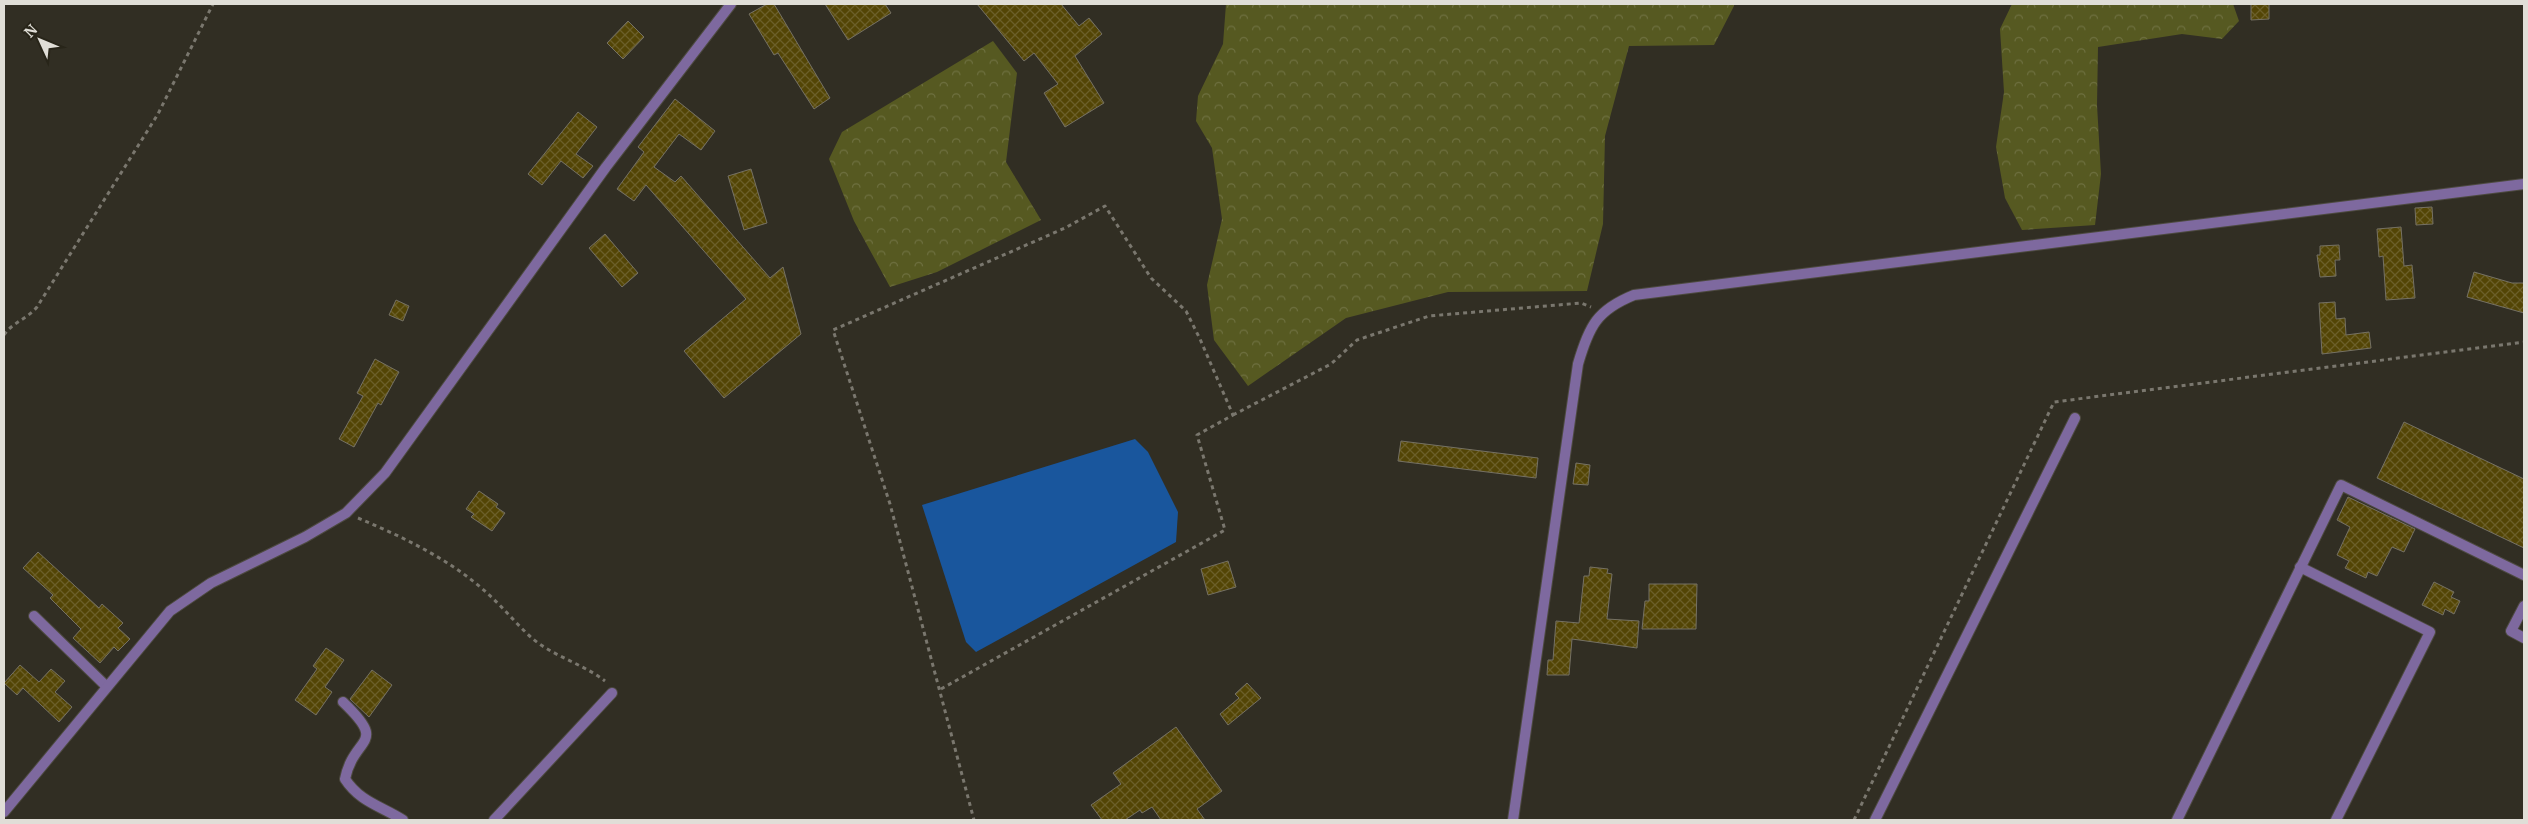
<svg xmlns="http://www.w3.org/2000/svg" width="2528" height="824" font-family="Merriweather,serif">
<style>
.forest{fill:url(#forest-crowns)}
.water{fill:#19569d}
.building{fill:url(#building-cross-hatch);stroke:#757164}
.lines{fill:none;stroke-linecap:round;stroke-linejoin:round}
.lane-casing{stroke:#4d4a40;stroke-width:12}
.street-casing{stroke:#4d4a40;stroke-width:12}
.path{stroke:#7a776e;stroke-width:3;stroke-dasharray:4 4;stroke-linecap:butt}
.lane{stroke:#7e699f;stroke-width:10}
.street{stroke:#7e699f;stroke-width:10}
</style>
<defs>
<pattern id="forest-crowns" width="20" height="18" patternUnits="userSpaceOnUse" patternTransform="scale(1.25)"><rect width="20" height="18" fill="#565921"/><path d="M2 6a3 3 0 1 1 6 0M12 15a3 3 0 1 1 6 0" fill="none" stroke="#6e7040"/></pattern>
<pattern id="building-cross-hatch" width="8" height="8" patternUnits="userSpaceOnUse" patternTransform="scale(1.25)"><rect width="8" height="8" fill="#534505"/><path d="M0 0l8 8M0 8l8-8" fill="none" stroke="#6b5f29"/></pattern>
</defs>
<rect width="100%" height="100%" fill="#312e23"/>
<g class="forest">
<polygon points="1226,4 1734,4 1734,6 1714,45 1629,46 1605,136 1603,224 1587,291 1448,292 1346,318 1248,386 1214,340 1207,285 1222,219 1212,148 1196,121 1198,96 1223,44"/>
<polygon points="2012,4 2233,4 2239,21 2222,39 2182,34 2098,47 2097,105 2101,174 2095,225 2022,230 2005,198 1996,147 2004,92 2000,29"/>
<polygon points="993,41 1017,73 1006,162 1041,220 937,272 890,287 854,221 829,159 842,132"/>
</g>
<polygon class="water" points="1135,439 1148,452 1178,512 1176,542 976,652 966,642 922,505"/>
<g class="building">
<polygon points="767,4 774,4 830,98 814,109 778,53 774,55 749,14"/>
<polygon points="825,4 885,4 891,13 848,40"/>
<polygon points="977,4 1061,4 1079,26 1089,18 1102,34 1075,56 1104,103 1065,127 1044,93 1058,84 1034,53 1024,61"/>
<polygon points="2251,4 2269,4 2269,19 2251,20"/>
<polygon points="628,21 644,37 623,59 607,43"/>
<polygon points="675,99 715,131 701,150 679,134 654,167 675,182 681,176 770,278 783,267 801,334 724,398 684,351 746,299 646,185 634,201 617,189 644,152 638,147"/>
<polygon points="578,112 597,127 576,154 593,166 583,178 561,161 542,185 528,174"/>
<polygon points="751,169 767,223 744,230 728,176"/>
<polygon points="2432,207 2433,224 2416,225 2415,208"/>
<polygon points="2401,227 2404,266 2412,265 2415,298 2386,300 2383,256 2379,257 2377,229"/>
<polygon points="605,234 638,273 622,287 589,248"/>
<polygon points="2339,245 2340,260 2335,260 2336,276 2320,277 2317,255 2320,255 2320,246"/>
<polygon points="2474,272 2512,283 2524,283 2524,313 2467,297"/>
<polygon points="396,300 409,306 403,321 389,315"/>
<polygon points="2335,302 2336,319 2345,318 2346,335 2369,332 2371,348 2322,354 2319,303"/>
<polygon points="375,359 399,372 381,405 378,403 354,447 339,439 363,396 357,393"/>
<polygon points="2404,422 2524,479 2524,548 2377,478"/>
<polygon points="1401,441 1538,458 1536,478 1398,461"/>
<polygon points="1576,463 1590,465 1588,485 1573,484"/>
<polygon points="479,491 498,504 496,507 505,513 492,531 471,517 474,514 466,509"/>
<polygon points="2348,497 2415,529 2404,552 2392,547 2377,576 2368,572 2366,578 2345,568 2349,561 2337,555 2350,527 2337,520"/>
<polygon points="38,552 99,608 102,604 123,623 118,628 130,639 118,651 114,647 100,663 73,638 81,629 50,598 53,595 23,568"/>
<polygon points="1228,561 1236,587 1208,595 1201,569"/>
<polygon points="1590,567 1608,569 1607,573 1612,574 1607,619 1639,621 1637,648 1572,639 1569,675 1547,675 1548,660 1553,660 1556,621 1579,623 1584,576 1589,576"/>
<polygon points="2434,582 2454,592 2451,597 2460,601 2454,614 2445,609 2443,615 2422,605"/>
<polygon points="1649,584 1697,584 1696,629 1642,629 1645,601 1649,601"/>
<polygon points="326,648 344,660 325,687 332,692 316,715 295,700 317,669 313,666"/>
<polygon points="20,665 39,682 51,669 65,681 55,692 72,707 59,722 23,688 17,695 4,683"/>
<polygon points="372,670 392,685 369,717 350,699"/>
<polygon points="1247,683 1261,698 1228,725 1220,714 1239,698 1235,694"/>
<polygon points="1176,727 1222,791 1197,809 1205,820 1161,820 1152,807 1142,813 1140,810 1125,820 1102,820 1091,805 1121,784 1113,773"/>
</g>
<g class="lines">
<g class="lane-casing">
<g id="lane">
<polyline points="2300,567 2430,632 2336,820"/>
<polyline points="2524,606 2511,631 2524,638"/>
<polyline points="34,616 106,686"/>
<path d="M343 702C389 746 354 735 345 779 360 802 381 806 403 820"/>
<polyline points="1875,820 2075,418"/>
<polyline points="2177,820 2341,485 2524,575"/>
</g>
</g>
<g class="street-casing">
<g id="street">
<polyline points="4,812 170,611 211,583 305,537 346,513 385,473 606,167 731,4"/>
<polyline points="494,820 612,693"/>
<path d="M1513 820 1578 364C1589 326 1597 310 1634 295L2524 184"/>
</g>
</g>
<g class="path">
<path d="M4 335C13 322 27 319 37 307L158 114 213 4"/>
<polyline points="1233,415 1331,364 1357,340 1429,316 1581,303 1591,307"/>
<path d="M358 518C403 537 451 560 487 593 503 607 517 625 533 639 555 657 583 664 605 681"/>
<polyline points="941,689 1225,530 1197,435 1233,415 1200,339 1186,311 1151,278 1105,206 1065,228 833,330 890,504 974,820"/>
<polyline points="1854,820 2054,402 2524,342"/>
</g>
<use href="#lane" class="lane"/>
<use href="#street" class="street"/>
</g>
<rect width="2528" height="824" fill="none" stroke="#e0ded7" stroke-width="10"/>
<g transform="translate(40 40) rotate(314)" stroke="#282519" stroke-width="4" paint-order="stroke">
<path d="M0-4L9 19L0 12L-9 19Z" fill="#e0ded7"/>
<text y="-8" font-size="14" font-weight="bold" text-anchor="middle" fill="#e0ded7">N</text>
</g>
</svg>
